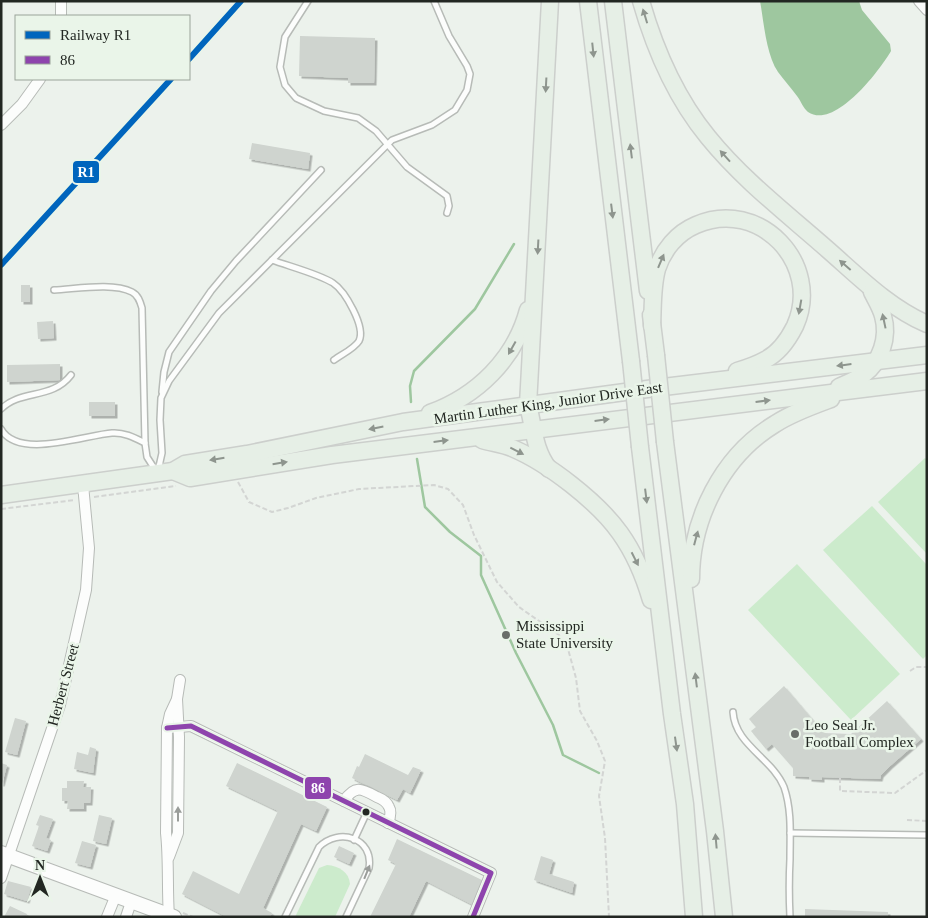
<svg xmlns="http://www.w3.org/2000/svg" width="928" height="918" font-family="Georgia,serif">
<style>
.green{fill:#ccebcc}
.water{fill:#9ec79f}
.lines{fill:none;stroke-linecap:round;stroke-linejoin:round}
.stream{stroke:#9ec79f;stroke-width:2.5}
.building{fill:#cfd4cf;filter:url(#shadow)}
.service-casing{stroke:#b7bbb7;stroke-width:8}
.minor-casing{stroke:#b7bbb7;stroke-width:12}
.tertiary-casing{stroke:#b7bbb7;stroke-width:16}
.primary-casing{stroke:#cccfcc;stroke-width:19}
.path{stroke:#d3d5d3;stroke-width:2;stroke-dasharray:5 2.5;stroke-linecap:butt}
.service{stroke:#fcfdfc;stroke-width:5}
.minor{stroke:#fcfdfc;stroke-width:10}
.tertiary{stroke:#fcfdfc;stroke-width:14}
.primary{stroke:#e6efe6;stroke-width:16}
.primary-bridge-casing{stroke:#cccfcc;stroke-width:19;stroke-linecap:butt}
.primary-bridge{stroke:#e6efe6;stroke-width:16}
.bus-1-casing{stroke:#eaf5e9;stroke-width:9}
.bus-1{stroke:#8e44ad;stroke-width:5}
.rail-1-casing{stroke:#eaf5e9;stroke-width:10}
.rail-1{stroke:#0065bd;stroke-width:6}
.oneway{fill:#8e958e}
.oneway2{fill:#9a9d9a}
.poi-dot{fill:#696e69;stroke:#eaf5e9;stroke-width:2}
.bus-dot{fill:#222722;stroke:#eaf5e9;stroke-width:2}
.labels{text-anchor:middle;stroke-width:5;stroke-linejoin:round;paint-order:stroke}
.street-label{font-size:15px;fill:#222722;stroke:#eaf5e9}
.poi-label{font-size:15px;fill:#222722;stroke:#eaf5e9;text-anchor:start}
.line-badge{stroke:#eaf5e9;stroke-width:2}
.badge-label{font-size:14px;text-anchor:middle;font-weight:bold;fill:#fff}
</style>
<defs>
<filter id="shadow"><feDropShadow dx="2.5" dy="2.5" stdDeviation="0" flood-color="#0004"/></filter>
</defs>
<rect width="100%" height="100%" fill="#ecf2ec"/>
<g class="green">
<polygon points="925,458 927,460 927,554 878,502"/>
<polygon points="872,506 927,565 927,655 923,659 823,550"/>
<polygon points="797,564 900,674 851,720 748,610"/>
<path d="M327 865C339 866 349 872 350 884L335 917H295L319 868Z"/>
</g>
<path class="water" d="M760 1H859L862 10 890 44 891 51C880 70 835 130 808 112 803 108 801 101 797 96 791 88 784 80 778 72 766 54 764 23 760 1Z"/>
<g class="lines">
<g class="stream">
<polyline points="411,402 410,386 414,371 475,309 514,244"/>
<polyline points="417,459 425,507 450,532 481,556 481,575 516,653 553,725 563,755 599,773"/>
</g>
</g>
<g class="building">
<polygon points="300,36 375,38 374,83 348,83 348,78 299,76"/>
<polygon points="252,143 310,153 308,169 249,159"/>
<rect x="21" y="285" width="9" height="17"/>
<polygon points="53,321 54,338 38,339 37,322"/>
<polygon points="60,364 60,380 7,382 7,365"/>
<rect x="89" y="402" width="26" height="14"/>
<polygon points="784,686 824,733 851,734 887,701 921,739 890,766 881,775 880,779 822,777 822,780 809,779 809,777 793,776 793,768 772,744 766,749 751,731 756,727 749,719"/>
<polygon points="15,718 26,721 17,755 5,752"/>
<polygon points="90,747 96,749 93,773 74,769 77,752 88,755"/>
<polygon points="365,754 408,775 413,767 421,770 410,793 403,789 397,800 352,778 357,766 359,767"/>
<polygon points="1,763 7,765 2,784 1,784"/>
<polygon points="237,763 327,807 316,831 301,824 263,908 272,913 270,917 227,917 182,894 193,871 239,894 278,811 226,786"/>
<polygon points="67,781 84,781 83,787 91,787 90,803 84,803 84,809 67,809 68,801 62,801 62,788 67,788"/>
<polygon points="40,815 53,819 46,838 51,840 47,851 32,846 39,826 36,825"/>
<polygon points="99,815 112,818 106,844 93,841"/>
<polygon points="397,839 484,881 473,905 426,881 409,917 370,917 396,864 388,860"/>
<polygon points="82,841 96,845 90,867 75,863"/>
<polygon points="339,846 354,853 349,864 334,857"/>
<polygon points="541,856 553,860 549,874 574,882 572,893 534,880"/>
<polygon points="8,881 31,887 27,901 4,894"/>
<polygon points="10,906 27,914 26,917 4,917"/>
<polygon points="805,909 888,912 888,917 805,917"/>
</g>
<g class="lines">
<g class="service-casing">
<g id="service">
<polyline points="308,1 285,37 280,67 285,85 296,98 324,111 358,118 376,131 407,167 447,196 449,206 447,213"/>
<path d="M272 260C288 266 319 274 333 283 345 291 366 327 359 341 354 349 342 354 334 360"/>
<path d="M54 290C76 289 113 282 132 292 138 295 140 301 142 308L145 443 147 457 156 471"/>
<polyline points="162,392 164,372 169,352 211,291 236,261 321,170"/>
<path d="M1 409C21 389 52 400 71 375"/>
<path d="M1 429C18 460 85 435 112 433 124 432 135 438 145 443"/>
<polyline points="158,471 162,453 160,420 161,398 169,381 219,313 392,140 432,125 455,110 467,90 470,74 467,66 449,36 434,1"/>
<path d="M733 712C735 745 772 758 784 787 792 810 790 835 790 859 789 878 789 897 790 917"/>
<polyline points="790,833 927,835"/>
<polyline points="354,840 367,812"/>
<path d="M285 917 319 847C339 827 374 838 369 868L346 917"/>
</g>
</g>
<g class="minor-casing">
<g id="minor">
<polyline points="919,1 927,10"/>
<polyline points="61,16 61,1"/>
<polyline points="1,125 22,104 40,79"/>
<polyline points="167,728 191,726 491,873 473,917"/>
<path d="M344 801C355 784 362 789 377 797 382 799 387 802 389 807 392 812 390 818 388 823"/>
<polyline points="169,857 178,833 179,737 177,699 180,680"/>
<polyline points="1,878 60,705 86,590 89,548 83,485"/>
<polyline points="107,917 116,895"/>
<polyline points="126,917 131,902"/>
<path d="M169 917C167 889 169 860 166 833L167 728 170 714 177 699"/>
</g>
</g>
<g class="tertiary-casing">
<polyline id="tertiary" points="1,853 174,917"/>
</g>
<g class="primary-casing">
<g id="primary">
<polyline points="588,1 631,361"/>
<polyline points="613,1 648,291"/>
<path d="M641 1C655 50 676 98 708 137 742 179 786 213 827 249 858 276 888 307 927 324"/>
<polyline points="651,315 656,355"/>
<path d="M652 326C653 308 652 287 657 269 663 250 677 233 696 225 759 197 823 264 795 326 788 340 779 353 765 360 756 365 747 368 737 371"/>
<path d="M839 387C847 383 856 380 863 375 881 362 889 337 883 316 881 308 876 300 872 292"/>
<path d="M430 413C477 396 515 359 528 310"/>
<path d="M482 440C492 443 503 444 512 448 548 463 598 502 620 533 635 554 644 576 651 600"/>
<polyline points="665,442 715,831 724,917"/>
<polyline points="640,447 672,714 685,804 694,917"/>
<path d="M549 469C534 450 534 428 528 405L550 1"/>
<polyline points="173,471 190,478 332,455 927,381"/>
<polyline points="1,495 173,471 185,464 247,454 403,422 647,389 927,355"/>
<path d="M691 579C691 519 722 456 775 424 792 413 812 406 831 399"/>
</g>
</g>
<g class="path">
<polyline points="238,482 249,502 272,512 288,508 316,498 359,489 434,485 448,489 463,505 474,535 497,582 519,607 559,635 568,649 576,678 580,711 597,741 605,761 599,796 605,838 609,917"/>
<polyline points="94,497 176,486"/>
<polyline points="1,509 75,500"/>
<polyline points="910,671 916,667 927,667"/>
<polyline points="840,778 840,791 895,793 927,770"/>
<polyline points="907,820 927,821"/>
<polyline points="183,913 193,917"/>
</g>
<use href="#service" class="service"/>
<use href="#minor" class="minor"/>
<use href="#tertiary" class="tertiary"/>
<use href="#primary" class="primary"/>
<g class="primary-bridge-casing">
<g id="primary-bridge">
<polyline points="656,355 665,442"/>
<polyline points="631,361 640,447"/>
</g>
</g>
<use href="#primary-bridge" class="primary-bridge"/>
<g class="bus-1-casing">
<polyline id="bus-1" points="167,728 191,726 491,873 473,917"/>
</g>
<use href="#bus-1" class="bus-1"/>
<g class="rail-1-casing">
<g id="rail-1">
<polyline points="189,59 241,1"/>
<polyline points="1,265 171,79"/>
</g>
</g>
<use href="#rail-1" class="rail-1"/>
</g>
<defs><path id="oneway-solid" d="M-6-.8H1V-3.2L6.5 0L1 3.2V.8H-6Z" transform="scale(1.25)"/></defs>
<g class="oneway">
<use href="#oneway-solid" transform="translate(645 16) rotate(-107)"/>
<use href="#oneway-solid" transform="translate(593 50) rotate(84)"/>
<use href="#oneway-solid" transform="translate(546 85) rotate(93)"/>
<use href="#oneway-solid" transform="translate(631 151) rotate(-97)"/>
<use href="#oneway-solid" transform="translate(725 156) rotate(-132)"/>
<use href="#oneway-solid" transform="translate(612 211) rotate(83)"/>
<use href="#oneway-solid" transform="translate(538 247) rotate(93)"/>
<use href="#oneway-solid" transform="translate(661 261) rotate(-67)"/>
<use href="#oneway-solid" transform="translate(845 265) rotate(-139)"/>
<use href="#oneway-solid" transform="translate(800 307) rotate(100)"/>
<use href="#oneway-solid" transform="translate(884 321) rotate(-102)"/>
<use href="#oneway-solid" transform="translate(512 348) rotate(119)"/>
<use href="#oneway-solid" transform="translate(844 365) rotate(173)"/>
<use href="#oneway-solid" transform="translate(763 401) rotate(-7)"/>
<use href="#oneway-solid" transform="translate(602 420) rotate(-7)"/>
<use href="#oneway-solid" transform="translate(376 428) rotate(169)"/>
<use href="#oneway-solid" transform="translate(441 441) rotate(-7)"/>
<use href="#oneway-solid" transform="translate(517 451) rotate(27)"/>
<use href="#oneway-solid" transform="translate(217 459) rotate(171)"/>
<use href="#oneway-solid" transform="translate(280 463) rotate(-9)"/>
<use href="#oneway-solid" transform="translate(646 496) rotate(83)"/>
<use href="#oneway-solid" transform="translate(696 538) rotate(-75)"/>
<use href="#oneway-solid" transform="translate(635 559) rotate(63)"/>
<use href="#oneway-solid" transform="translate(696 680) rotate(-97)"/>
<use href="#oneway-solid" transform="translate(676 744) rotate(82)"/>
<use href="#oneway-solid" transform="translate(716 841) rotate(-95)"/>
</g>
<g class="oneway2">
<use href="#oneway-solid" transform="translate(178 814) rotate(-90)"/>
<use href="#oneway-solid" transform="translate(367 872) rotate(-68)"/>
</g>
<g class="poi-dot">
<circle cx="506" cy="635" r="5"/>
<circle cx="795" cy="734" r="5"/>
</g>
<circle class="bus-dot" cx="366" cy="812" r="4.5"/>
<g class="labels">
<g class="street-label">
<text transform="translate(548 403) rotate(-8)" y="5">Martin Luther King, Junior Drive East</text>
<text transform="translate(63 685) rotate(-75)" y="5">Herbert Street</text>
</g>
<g class="poi-label">
<text x="516" y="631">Mississippi<tspan x="516" dy="17">State University</tspan></text>
<text x="805" y="730">Leo Seal Jr.<tspan x="805" dy="17">Football Complex</tspan></text>
</g>
</g>
<g class="line-badge">
<rect x="72" y="160" width="28" height="24" rx="5" fill="#0065bd"/>
<rect x="304" y="776" width="28" height="24" rx="5" fill="#8e44ad"/>
</g>
<g class="badge-label">
<text x="86" y="177">R1</text>
<text x="318" y="793">86</text>
</g>
<rect width="928" height="918" fill="none" stroke="#222722" stroke-width="5"/>
<rect x="15" y="15" width="175" height="65" fill="#eaf5e9" stroke="#9aa399"/>
<rect x="25" y="31" width="25" height="8" fill="#0065bd" stroke="#9aa399"/>
<text x="60" y="40" font-size="15" fill="#222722">Railway R1</text>
<rect x="25" y="56" width="25" height="8" fill="#8e44ad" stroke="#9aa399"/>
<text x="60" y="65" font-size="15" fill="#222722">86</text>
<g transform="translate(40 878)" stroke="#eaf5e9" stroke-width="4" paint-order="stroke">
<path d="M0-4L9 19L0 12L-9 19Z" fill="#222722"/>
<text y="-8" font-size="14" font-weight="bold" text-anchor="middle" fill="#222722">N</text>
</g>
</svg>
